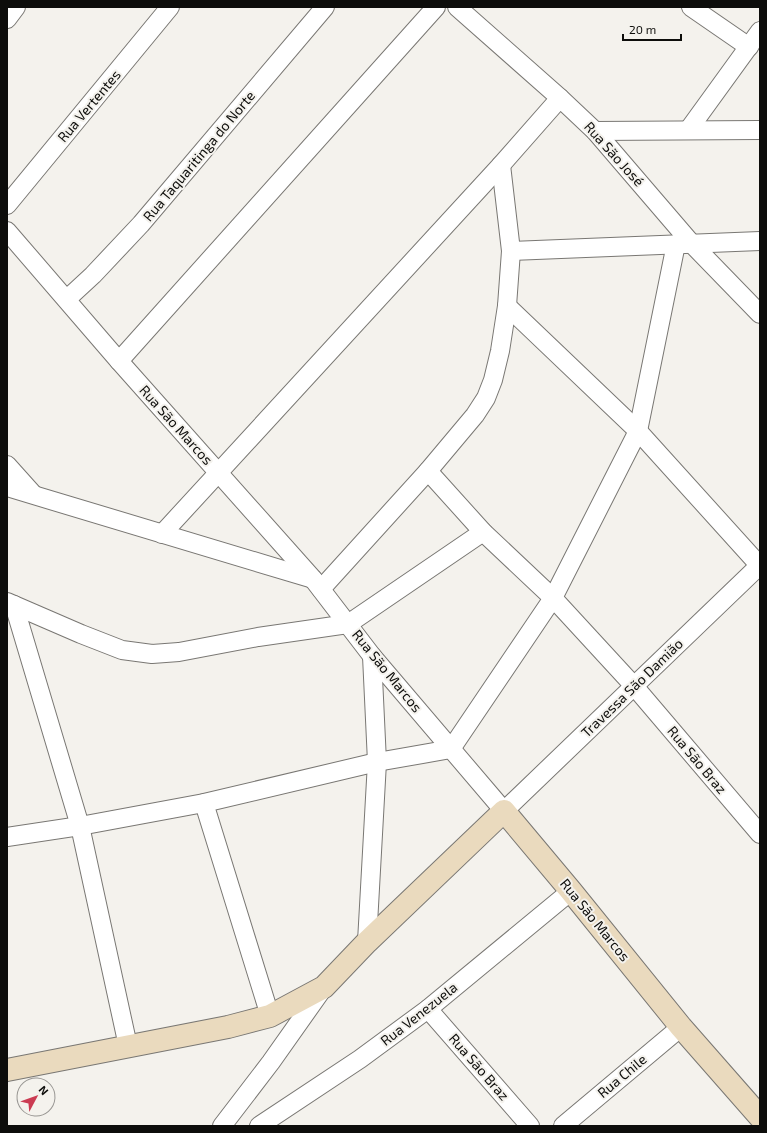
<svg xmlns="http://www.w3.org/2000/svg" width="767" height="1133" font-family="'Exo 2',sans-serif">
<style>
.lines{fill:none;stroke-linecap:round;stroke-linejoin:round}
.street-casing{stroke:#797773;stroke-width:20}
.secondary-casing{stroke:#797773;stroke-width:24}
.street{stroke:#fff;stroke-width:18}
.secondary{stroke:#eadabe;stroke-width:22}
.labels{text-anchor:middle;stroke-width:4;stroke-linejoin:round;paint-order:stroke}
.street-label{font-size:14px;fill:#0d0d0b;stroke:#f4f2ed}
</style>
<rect width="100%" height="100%" fill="#f4f2ed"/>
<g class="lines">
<g class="street-casing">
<g id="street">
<polyline points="457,7 560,98 595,131 692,244 760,314"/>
<polyline points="691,7 749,47"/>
<polyline points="7,19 16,7"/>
<polyline points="689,129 760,31"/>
<polyline points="595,131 760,130"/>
<polyline points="7,205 170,7"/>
<polyline points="7,231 119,361 313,579 372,656 504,811 760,565"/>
<polyline points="511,251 760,241"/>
<polyline points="67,299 93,275 141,224 325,7"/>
<polyline points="507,306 638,431 760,566"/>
<polyline points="119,361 436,7"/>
<polyline points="7,465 33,494"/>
<polyline points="428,471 483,532 553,598 634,686 760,834"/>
<polyline points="7,487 313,579"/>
<polyline points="162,534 501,165 560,98"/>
<polyline points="321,589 428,471 475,415 486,398 493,380 500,351 507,306 511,251 501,165"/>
<polyline points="7,602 81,634 122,650 152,654 179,652 258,637 348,624 483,532"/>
<polyline points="14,605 80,826 128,1046"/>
<polyline points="204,803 270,1016"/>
<polyline points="7,837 80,826 204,803 377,762 451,749 553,598 638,431 676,244"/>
<polyline points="367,942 377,762 372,656"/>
<polyline points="428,1009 530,1126"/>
<polyline points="222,1126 271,1062 324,987"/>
<polyline points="259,1126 360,1059 428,1009 571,891"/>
<polyline points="563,1126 681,1027"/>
</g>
</g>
<g class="secondary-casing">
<polyline id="secondary" points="7,1070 228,1027 270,1016 324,987 367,942 504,811 571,891 681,1027 760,1117"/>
</g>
<use href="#street" class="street"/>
<use href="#secondary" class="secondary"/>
</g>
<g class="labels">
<g class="street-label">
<text transform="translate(89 106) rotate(-50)" y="5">Rua Vertentes</text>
<text transform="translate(614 154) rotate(48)" y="5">Rua São José</text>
<text transform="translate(199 156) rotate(-50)" y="5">Rua Taquaritinga do Norte</text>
<text transform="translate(176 425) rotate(48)" y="5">Rua São Marcos</text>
<text transform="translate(387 671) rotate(51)" y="5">Rua São Marcos</text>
<text transform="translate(632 688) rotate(-44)" y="5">Travessa São Damião</text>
<text transform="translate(697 760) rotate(50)" y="5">Rua São Braz</text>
<text transform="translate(595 920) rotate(51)" y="5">Rua São Marcos</text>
<text transform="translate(419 1014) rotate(-38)" y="5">Rua Venezuela</text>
<text transform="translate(479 1067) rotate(49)" y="5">Rua São Braz</text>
<text transform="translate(622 1076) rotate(-40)" y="5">Rua Chile</text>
</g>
</g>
<rect width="767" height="1133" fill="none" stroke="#0d0d0b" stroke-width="16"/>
<g transform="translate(36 1097) rotate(49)"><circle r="19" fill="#f4f2ed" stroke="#989693"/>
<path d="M0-3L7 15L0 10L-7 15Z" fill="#cb3b52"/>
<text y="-6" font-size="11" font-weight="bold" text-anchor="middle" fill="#0d0d0b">N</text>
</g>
<path d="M623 34v6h58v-6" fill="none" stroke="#0d0d0b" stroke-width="2"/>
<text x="629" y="34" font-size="12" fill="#0d0d0b" stroke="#f4f2ed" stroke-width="3" paint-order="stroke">20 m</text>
</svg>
